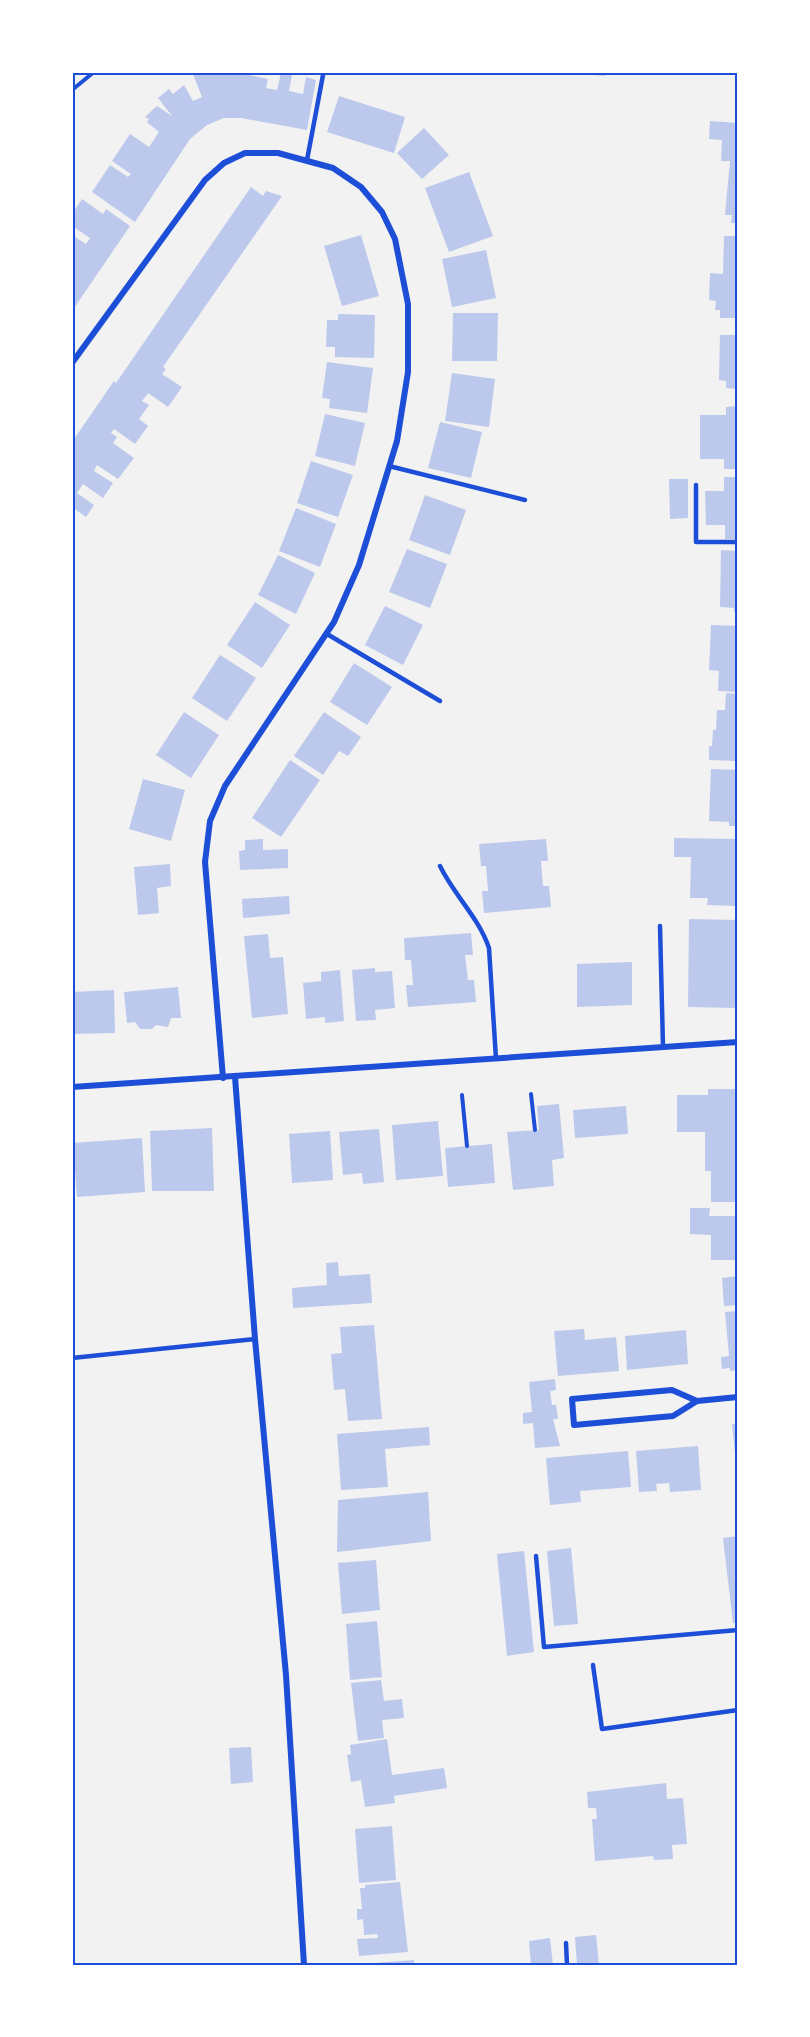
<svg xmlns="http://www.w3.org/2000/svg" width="810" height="2037" font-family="'Roboto Condensed',sans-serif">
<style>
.building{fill:#bdc9ec}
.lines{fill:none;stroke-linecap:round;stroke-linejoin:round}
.path{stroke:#1d4ed8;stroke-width:4}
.service{stroke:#1d4ed8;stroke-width:4.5}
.minor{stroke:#1d4ed8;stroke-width:6}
.neatline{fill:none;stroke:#1d4ed8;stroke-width:2}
</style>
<rect width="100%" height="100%" fill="#f2f2f2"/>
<g class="building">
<polygon points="197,72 235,72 268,79 266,88 277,90 281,73 292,75 289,91 303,94 306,77 316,80 307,130 241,118 224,118 207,125 190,139 135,222 92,192 110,165 128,177 131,174 112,161 130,134 149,147 159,132 147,122 149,119 145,117 157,106 172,116 158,98 169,89 173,94 184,85 193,101 202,97 193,74"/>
<polygon points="557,72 605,72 605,76"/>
<polygon points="339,96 405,117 394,153 327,132"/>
<polygon points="710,121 738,123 738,223 731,223 732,215 725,215 730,161 721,161 722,140 709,139"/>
<polygon points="424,128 449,155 422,179 397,153"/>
<polygon points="469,172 493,236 449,252 425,188"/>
<polygon points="251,187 263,196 266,191 282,196 163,367 166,369 162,374 182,387 168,407 148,393 142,401 149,405 139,419 148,426 135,444 114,429 111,433 117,437 113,443 134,458 118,479 97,465 94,471 113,483 103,498 83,484 77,493 94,505 86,517 72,507 72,442 114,381 116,383"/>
<polygon points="82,199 103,214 106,209 130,226 72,311 72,235 86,244 90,238 72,226 72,214"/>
<polygon points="361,235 379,296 342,306 324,246"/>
<polygon points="724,236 738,236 738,318 720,318 720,310 715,310 716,301 709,300 710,273 723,274"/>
<polygon points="486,250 496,298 452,307 442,259"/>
<polygon points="453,313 498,313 497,361 452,361"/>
<polygon points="338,314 375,315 374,358 335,357 335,347 326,347 327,320 338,320"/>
<polygon points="720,335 738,335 738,389 726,388 726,381 719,380"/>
<polygon points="327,362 373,368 367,413 329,408 330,399 322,398"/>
<polygon points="452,373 495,379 489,427 445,421"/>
<polygon points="738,406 738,469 724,469 724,459 700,459 700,415 726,415 726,407"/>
<polygon points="325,414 365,423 355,466 315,456"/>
<polygon points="440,422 482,432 471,478 428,468"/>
<polygon points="311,461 353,475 338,517 297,503"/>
<polygon points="724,477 738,477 738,539 725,539 725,525 706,525 705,491 724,491"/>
<polygon points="669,479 688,479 688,518 670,519"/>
<polygon points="425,495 466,510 450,555 409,540"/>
<polygon points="296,508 336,524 320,567 279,551"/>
<polygon points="407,549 447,564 430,608 389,592"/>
<polygon points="721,550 738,551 738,612 734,612 734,608 720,607"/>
<polygon points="278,555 315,573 296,614 258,595"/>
<polygon points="255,602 290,625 262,668 227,645"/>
<polygon points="385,606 423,625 403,665 365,645"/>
<polygon points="711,625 738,626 738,692 718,691 719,671 709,670"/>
<polygon points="220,655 256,678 227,721 192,698"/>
<polygon points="354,663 392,687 367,725 330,702"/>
<polygon points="726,693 738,694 738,761 709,760 709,746 712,746 713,730 716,730 717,710 725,710"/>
<polygon points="184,712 219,735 191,778 156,755"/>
<polygon points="324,712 361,737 348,756 339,751 323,775 294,756"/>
<polygon points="290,760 320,780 281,837 252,818"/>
<polygon points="711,769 738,770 738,826 729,826 729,822 709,821"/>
<polygon points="143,779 185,790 171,841 129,829"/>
<polygon points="674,838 738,839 737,906 707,905 708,898 690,898 691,857 674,857"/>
<polygon points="263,839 263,850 288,849 288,868 240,870 239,851 245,850 245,840"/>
<polygon points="546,839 548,861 541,861 543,886 549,886 551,907 484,913 482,891 488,891 486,866 481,866 479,844"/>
<polygon points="170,864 171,886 157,888 159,913 138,915 134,867"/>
<polygon points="289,896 290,914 243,918 242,899"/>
<polygon points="689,919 738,920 738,1008 688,1007"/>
<polygon points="471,933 473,955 465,955 468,980 474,980 476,1002 408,1007 406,985 413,985 411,960 405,960 404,938"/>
<polygon points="268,934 270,958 283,957 288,1014 252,1018 244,936"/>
<polygon points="632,962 632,1005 577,1007 577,964"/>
<polygon points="375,968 375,972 392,971 395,1008 375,1010 376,1020 356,1021 352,970"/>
<polygon points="340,970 344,1021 325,1023 325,1017 306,1019 303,983 321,981 321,972"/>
<polygon points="178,987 181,1018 171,1018 168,1027 156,1025 152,1029 140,1029 135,1022 127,1023 124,992"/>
<polygon points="114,990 115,1033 72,1034 72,992"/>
<polygon points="708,1089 738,1089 738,1202 711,1202 711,1171 705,1171 705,1132 677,1132 677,1095 708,1095"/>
<polygon points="559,1104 564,1158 552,1160 554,1186 513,1190 507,1132 539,1130 537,1106"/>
<polygon points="626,1106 628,1134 575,1138 573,1110"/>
<polygon points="438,1121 443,1176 396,1180 392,1125"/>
<polygon points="212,1128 214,1191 152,1191 150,1131"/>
<polygon points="379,1129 384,1182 363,1184 362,1173 343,1175 339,1132"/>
<polygon points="330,1131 333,1180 292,1183 289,1134"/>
<polygon points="142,1138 145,1192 77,1197 73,1143"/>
<polygon points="492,1144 495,1183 448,1187 445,1148"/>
<polygon points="690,1208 710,1208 709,1216 738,1216 738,1260 711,1260 711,1235 690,1234"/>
<polygon points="338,1262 339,1276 370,1274 372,1303 293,1308 292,1288 327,1285 326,1263"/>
<polygon points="738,1276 738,1305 724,1306 722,1278"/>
<polygon points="738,1311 738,1370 730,1371 730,1368 722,1369 721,1357 729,1356 725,1312"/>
<polygon points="374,1325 382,1419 348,1421 345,1389 334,1390 331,1354 342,1353 340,1327"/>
<polygon points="584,1329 585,1340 616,1337 619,1371 558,1376 554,1331"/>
<polygon points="686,1330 688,1364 627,1370 625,1336"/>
<polygon points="555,1379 556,1390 550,1391 552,1405 556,1405 558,1419 553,1419 560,1446 535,1448 533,1423 523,1424 523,1413 532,1412 529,1382"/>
<polygon points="738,1423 738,1463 736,1464 732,1424"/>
<polygon points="429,1427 430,1445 385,1449 388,1487 341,1490 337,1434"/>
<polygon points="698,1446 701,1490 670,1492 669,1483 656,1484 657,1491 639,1492 636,1451"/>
<polygon points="628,1451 631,1487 580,1491 581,1502 550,1505 546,1458"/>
<polygon points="428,1492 431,1541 337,1552 338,1500"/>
<polygon points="738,1536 738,1623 733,1623 723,1538"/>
<polygon points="571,1548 578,1624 554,1626 547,1551"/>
<polygon points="524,1551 534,1652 507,1656 497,1554"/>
<polygon points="376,1560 380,1610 342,1614 338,1563"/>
<polygon points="377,1621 382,1677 350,1680 346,1624"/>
<polygon points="381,1680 384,1701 402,1699 404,1718 382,1720 384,1738 358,1741 351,1683"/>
<polygon points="387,1739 392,1775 444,1768 447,1788 394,1796 395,1803 365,1807 361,1780 351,1782 347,1755 351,1754 350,1745"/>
<polygon points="251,1747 253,1782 231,1784 229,1748"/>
<polygon points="666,1783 667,1799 683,1798 687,1844 672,1845 673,1859 654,1860 653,1856 595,1861 592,1819 597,1819 596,1808 588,1808 587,1792"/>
<polygon points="392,1826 396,1880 359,1883 355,1829"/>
<polygon points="400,1882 408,1952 359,1956 357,1939 378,1938 377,1934 364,1935 363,1919 357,1920 357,1909 362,1909 360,1888 365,1888 365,1885"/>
<polygon points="596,1935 599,1965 577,1965 575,1937"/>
<polygon points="550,1938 553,1965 531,1965 529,1941"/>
<polygon points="414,1960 414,1965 374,1965 374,1963"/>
</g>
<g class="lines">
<g class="path">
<polyline points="72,90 94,72"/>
<polyline points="531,1094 535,1130"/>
<polyline points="462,1095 467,1146"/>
</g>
<g class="service">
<polyline points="307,160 323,75"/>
<polyline points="389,466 525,500"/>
<polyline points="696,485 696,542 738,542"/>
<polyline points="327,634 440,701"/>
<path d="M440 866C454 895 479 918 489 948L496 1059"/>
<polyline points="660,926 663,1047"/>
<polyline points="72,1358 255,1339"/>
<polyline points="536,1556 544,1647 738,1630"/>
<polyline points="593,1665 602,1729 738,1710"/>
<polyline points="566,1943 567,1965"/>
</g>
<g class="minor">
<polyline points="72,363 205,180 224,163 245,153 278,153 333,168 361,187 382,212 395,239 408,304 408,372 397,441 359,565 334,622 225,786 210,821 205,862 223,1078"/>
<polyline points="235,1077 255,1339 286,1675 304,1965"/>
<polyline points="72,1087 738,1042"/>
<polyline points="697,1401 672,1390 572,1399 574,1425 673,1416 697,1401 738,1397"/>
</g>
</g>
<rect width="810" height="2037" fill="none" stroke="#ffffff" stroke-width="147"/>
<rect x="74" y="74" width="662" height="1890" class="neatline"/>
</svg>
